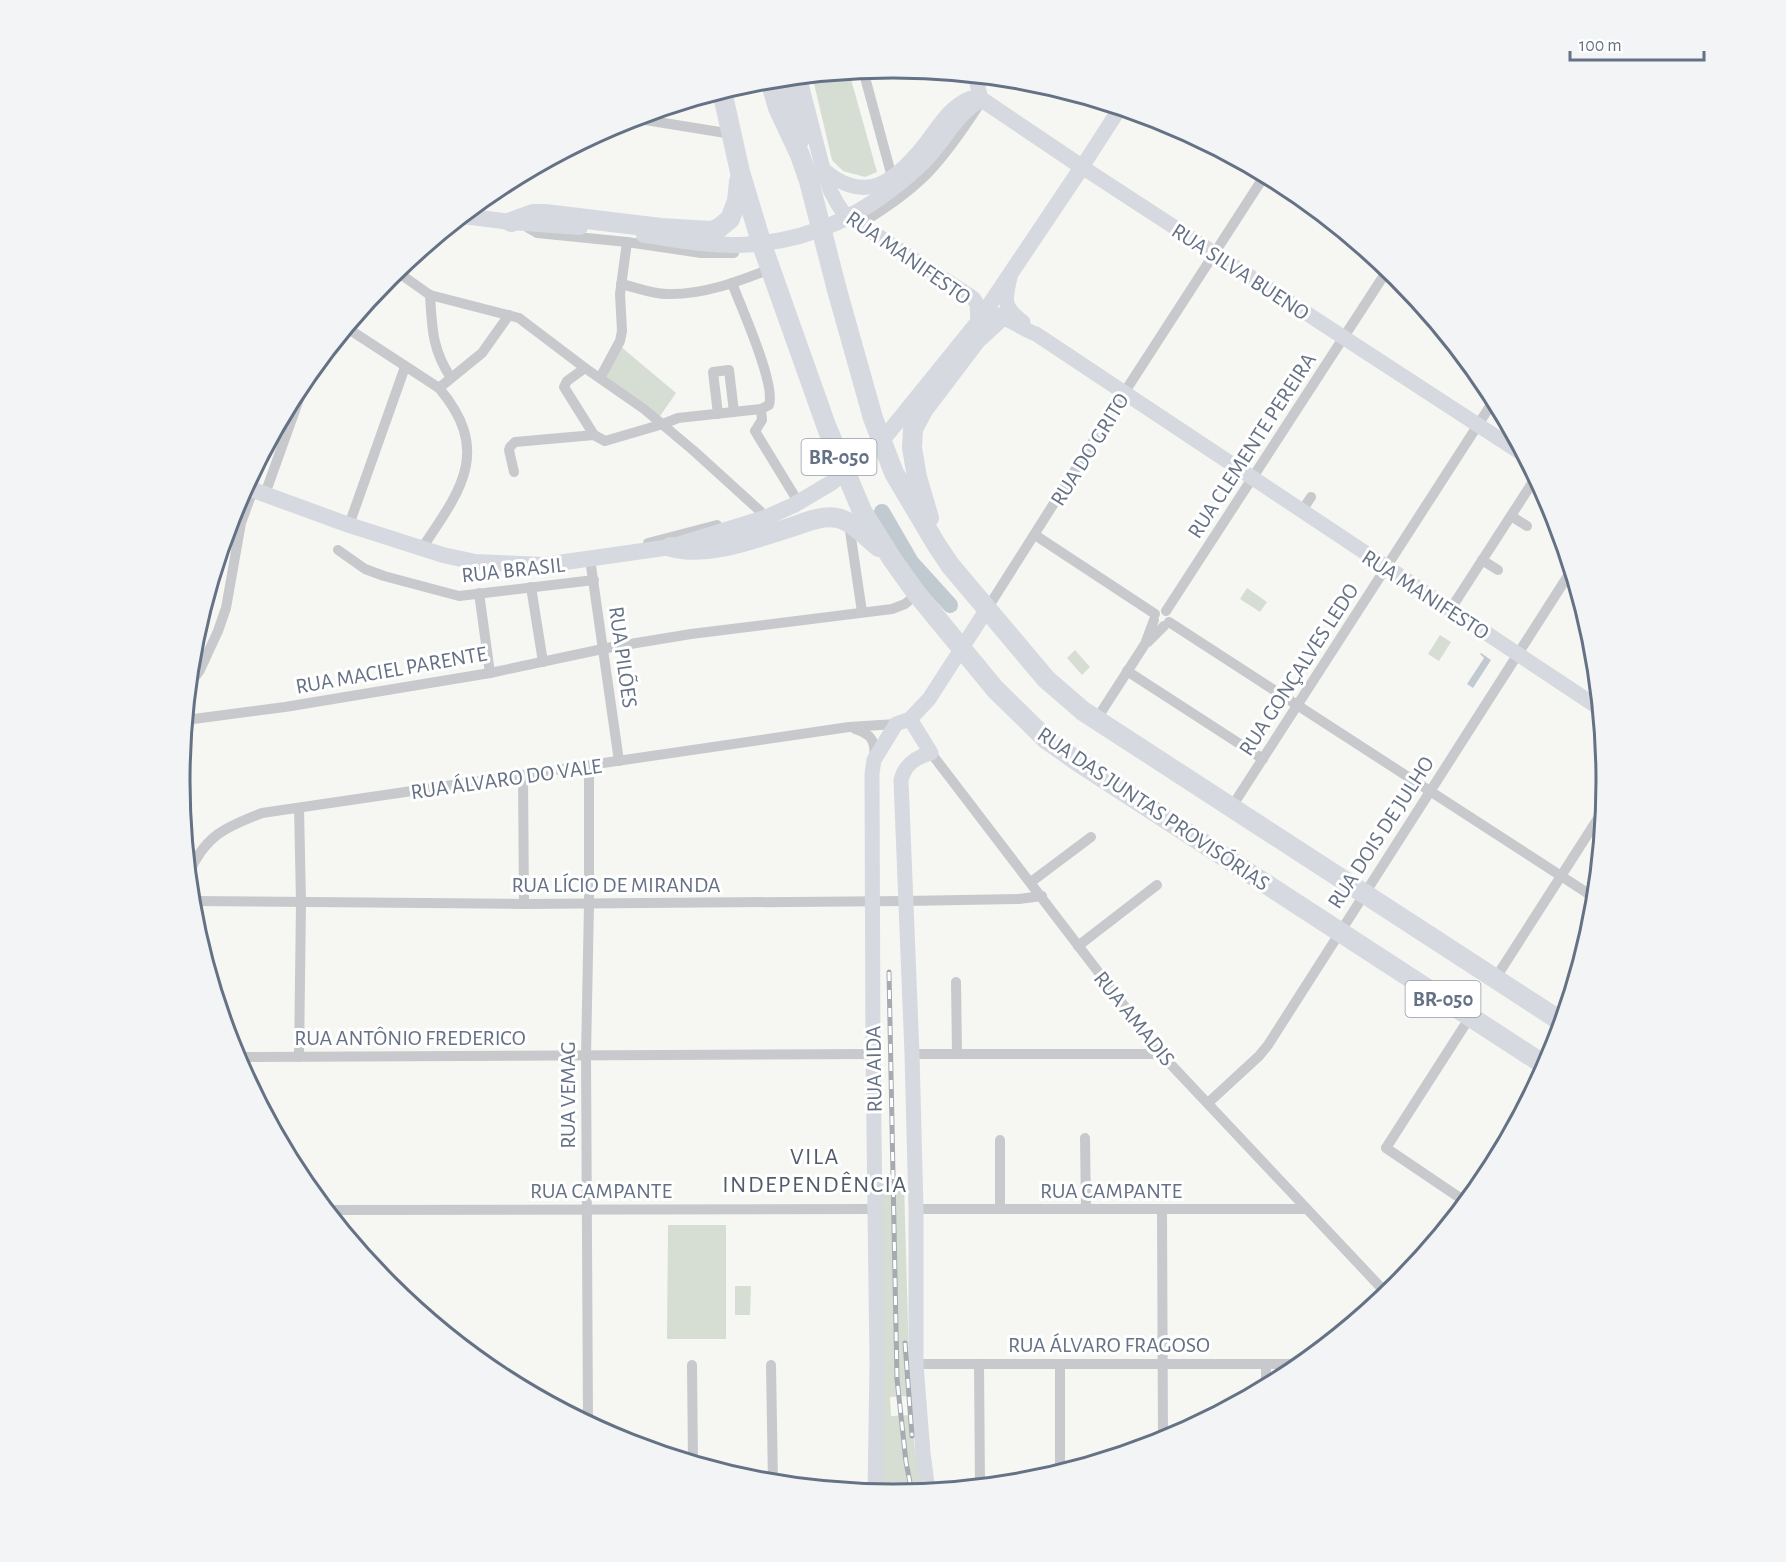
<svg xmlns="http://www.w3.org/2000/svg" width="1786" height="1562" font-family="'Alegreya Sans',sans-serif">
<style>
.green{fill:#d6ded4}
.water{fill:#c2cad1}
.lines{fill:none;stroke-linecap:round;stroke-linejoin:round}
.river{stroke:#c2cad1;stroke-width:16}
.street{stroke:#c7c9cd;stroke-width:10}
.secondary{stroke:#d6d9df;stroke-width:15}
.primary{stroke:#d6d9df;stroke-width:16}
.highway{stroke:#d6d9df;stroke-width:20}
.rail-casing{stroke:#a6aab1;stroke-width:5}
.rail{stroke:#fff;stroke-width:3;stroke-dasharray:9;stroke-linecap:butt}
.labels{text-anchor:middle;stroke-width:6;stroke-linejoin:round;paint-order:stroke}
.shield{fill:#fff;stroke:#939caa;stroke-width:1.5}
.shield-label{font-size:21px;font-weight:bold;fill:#657185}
.street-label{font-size:22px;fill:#657185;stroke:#fff}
.neighbourhood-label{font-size:24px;letter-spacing:1.5px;fill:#535c6a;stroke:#fff}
.rim{fill:none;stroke:#657185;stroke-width:3}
</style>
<rect width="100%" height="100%" fill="#f6f7f3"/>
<g class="green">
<polygon points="849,72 877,172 865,177 843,171 832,160 812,75"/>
<polygon points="620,346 676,393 658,419 601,378"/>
<polygon points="1247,588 1267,602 1260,612 1240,599"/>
<polygon points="1440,635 1451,642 1439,661 1428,654"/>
<polygon points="1075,650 1090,667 1082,675 1067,658"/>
<polygon points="904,1183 910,1396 890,1397 891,1416 911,1415 915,1450 923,1492 893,1494 879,1493 880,1387 884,1381 881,1184"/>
<polygon points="668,1225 726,1225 726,1339 667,1339"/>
<polygon points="735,1286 751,1286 750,1315 735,1315"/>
</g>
<polygon class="water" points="1481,653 1491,660 1473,688 1467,684 1484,658 1480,654"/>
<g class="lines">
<polyline class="river" points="882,512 911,562 950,605"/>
<g class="street">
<polyline points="863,70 892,177"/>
<polyline points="633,118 732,134"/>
<path d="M860 224C884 209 907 194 927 174 946 154 962 131 977 108"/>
<polyline points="525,226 537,233 627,242 701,253 734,253"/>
<polyline points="396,271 430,295 519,318 585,368 644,409 694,451 760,511"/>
<path d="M732 283C741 307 776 384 769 405L761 409"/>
<path d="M621 284C635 287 652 294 667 294 703 295 737 282 770 269"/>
<path d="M430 295C432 328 432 349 451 378"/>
<path d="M347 328 439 388C492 451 461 490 422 548"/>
<polyline points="585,368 567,381 564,387 594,435 605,441 663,424 678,418 761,409 762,420 755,431 794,495"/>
<polyline points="600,378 620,341 622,331 620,294 627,242"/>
<polyline points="439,388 482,353 509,315"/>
<polyline points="718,414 713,372 729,370 734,412"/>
<polyline points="514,472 509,450 510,447 515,442 594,435"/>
<polyline points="265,494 308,374"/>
<polyline points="1301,512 1311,497"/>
<polyline points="1511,516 1527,526"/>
<polyline points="849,524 862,612"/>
<polyline points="349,525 405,367"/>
<polyline points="1035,535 1155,614"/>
<polyline points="648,543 717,525"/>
<polyline points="338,550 365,569 384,576 459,596 594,580"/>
<polyline points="590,559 619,761"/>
<polyline points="1482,560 1498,570"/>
<polyline points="531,587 543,662"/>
<polyline points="479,593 490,673"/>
<polyline points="987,609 1115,407 1265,175"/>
<polyline points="1450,610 1536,477"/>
<polyline points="1166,611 1388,269"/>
<polyline points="1169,622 1595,898"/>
<polyline points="1148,642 1164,626"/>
<polyline points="1127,671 1263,759"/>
<polyline points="189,685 200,670 218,631 226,608 241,523 253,490"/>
<polyline points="186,720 285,707 490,673 612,647 691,634 892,609 905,604 917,594"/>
<polyline points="1096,720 1145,644 1154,620"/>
<path d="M855 729C872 734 876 742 874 759"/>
<polyline points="931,753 1161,1054 1387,1294"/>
<polyline points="523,776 524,904"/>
<polyline points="299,808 301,902 299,1057"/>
<polyline points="1231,808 1494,400"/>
<path d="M189 873C205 836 225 827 262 813L849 727 896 724"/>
<polyline points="1031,882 1091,837"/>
<polyline points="191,901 524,904 905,901 1019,899 1042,896"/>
<polyline points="1078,946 1157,885"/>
<polyline points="1495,979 1604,809"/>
<polyline points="956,982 957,1054"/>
<polyline points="912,1054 1161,1054"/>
<polyline points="235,1057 873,1054"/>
<polyline points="1208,1103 1259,1056 1268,1045 1571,571"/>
<polyline points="1085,1138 1086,1209"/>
<polyline points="1000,1140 1000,1209"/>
<polyline points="1466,1202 1386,1148 1470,1017"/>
<polyline points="916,1209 1305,1209"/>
<polyline points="1162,1209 1163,1441"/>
<polyline points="327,1210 875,1209"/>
<polyline points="916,1364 1302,1364"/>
<polyline points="979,1364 980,1486"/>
<polyline points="1266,1364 1266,1387"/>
<polyline points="692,1365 693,1462"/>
<polyline points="771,1365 773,1483"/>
<polyline points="588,1423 586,1055 589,904 589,767"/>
<polyline points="1060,1472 1060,1365"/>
</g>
<g class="secondary">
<path d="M798 77 802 88 823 169 830 190 837 203 843 212 852 219 973 298 977 304 978 322C1005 310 1012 325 1036 334L1599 708"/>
<polyline points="1120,108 1082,167 1524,455"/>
<path d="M823 169C866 207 897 180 926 143 939 126 950 106 971 98L981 99 975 76"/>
<path d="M1010 277C1005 301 1002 306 1023 322"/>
<path d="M910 719 931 753C916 757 905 764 901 780L912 1054 916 1209V1364L923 1453 928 1491"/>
<polyline points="875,1493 877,1364 873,1054 872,774 874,760 896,724 910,719 929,699 987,609"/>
</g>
<g class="primary">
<polyline points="463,216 511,222 580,227"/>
<path d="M245 487 349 525 443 555 475 562 544 565 671 547 765 518 794 505 831 483 874 448 889 432 978 322 1082 167 981 99C954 115 942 146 919 166 867 214 812 242 740 245 708 246 675 239 644 235"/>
</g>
<g class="highway">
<polyline points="790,78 799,141"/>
<polyline points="770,80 778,108 800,155 809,181 837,290 873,418 894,473 936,544 950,565 1046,679 1083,711 1562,1022"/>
<polyline points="722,91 740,172 762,245 827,428 862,511 892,559 917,594 995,689 1046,739 1077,761 1546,1066"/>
<polyline points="511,222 533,214 545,214 661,228 711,231 719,228 730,219 737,201 739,181"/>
<polyline points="929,518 917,477 912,448 913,429 923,410 976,340 1001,317"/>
<path d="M671 547C709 557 755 538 792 527 806 522 823 515 837 518 853 521 867 538 879 547"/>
</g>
<g class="rail-casing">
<g id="rail">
<polyline points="889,972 897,1379 906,1462 912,1493"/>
<polyline points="905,1343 912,1436"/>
</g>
</g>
<use href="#rail" class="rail"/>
</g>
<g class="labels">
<g class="shield">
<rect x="801.5" y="439" width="75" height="36" rx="4.5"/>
<rect x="1405.5" y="981" width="75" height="36" rx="4.5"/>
</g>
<g class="shield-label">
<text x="839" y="464">BR-050</text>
<text x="1443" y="1006">BR-050</text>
</g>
<g class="street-label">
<text transform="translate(909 257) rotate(35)" y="8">RUA MANIFESTO</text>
<text transform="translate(1241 271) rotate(33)" y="8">RUA SILVA BUENO</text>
<text transform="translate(1251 445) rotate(-57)" y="8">RUA CLEMENTE PEREIRA</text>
<text transform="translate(1089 449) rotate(-58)" y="8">RUA DO GRITO</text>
<text transform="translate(513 569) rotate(-6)" y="8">RUA BRASIL</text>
<text transform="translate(1426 594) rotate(33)" y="8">RUA MANIFESTO</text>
<text transform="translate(624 657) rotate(82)" y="8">RUA PILÕES</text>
<text transform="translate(391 669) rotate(-10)" y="8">RUA MACIEL PARENTE</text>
<text transform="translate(1298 669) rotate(-57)" y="8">RUA GONÇALVES LEDO</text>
<text transform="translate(506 778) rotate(-8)" y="8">RUA ÁLVARO DO VALE</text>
<text transform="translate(1154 808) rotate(34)" y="8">RUA DAS JUNTAS PROVISÓRIAS</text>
<text transform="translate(1380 832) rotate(-57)" y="8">RUA DOIS DE JULHO</text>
<text x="616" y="892">RUA LÍCIO DE MIRANDA</text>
<text transform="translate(1135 1018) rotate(51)" y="8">RUA AMADIS</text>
<text x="410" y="1045">RUA ANTÔNIO FREDERICO</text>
<text transform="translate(873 1069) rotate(-91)" y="8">RUA AIDA</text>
<text transform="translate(567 1095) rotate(-90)" y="8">RUA VEMAG</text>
<text x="601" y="1198">RUA CAMPANTE</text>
<text x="1111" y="1198">RUA CAMPANTE</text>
<text x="1109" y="1352">RUA ÁLVARO FRAGOSO</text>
</g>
<g class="neighbourhood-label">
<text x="815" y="1164">VILA<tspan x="815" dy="28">INDEPENDÊNCIA</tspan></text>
</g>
</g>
<path d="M0 0H1786V1562H0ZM190 781a703 703 0 1 1 1406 0a703 703 0 1 1-1406 0Z" fill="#f3f4f5" fill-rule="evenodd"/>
<path class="rim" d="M190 781a703 703 0 1 1 1406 0a703 703 0 1 1-1406 0Z"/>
<path d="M1570 51v9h134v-9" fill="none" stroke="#657185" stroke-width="3"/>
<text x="1579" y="51" font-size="18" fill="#657185" stroke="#ffffff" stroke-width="4.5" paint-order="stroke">100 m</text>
</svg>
